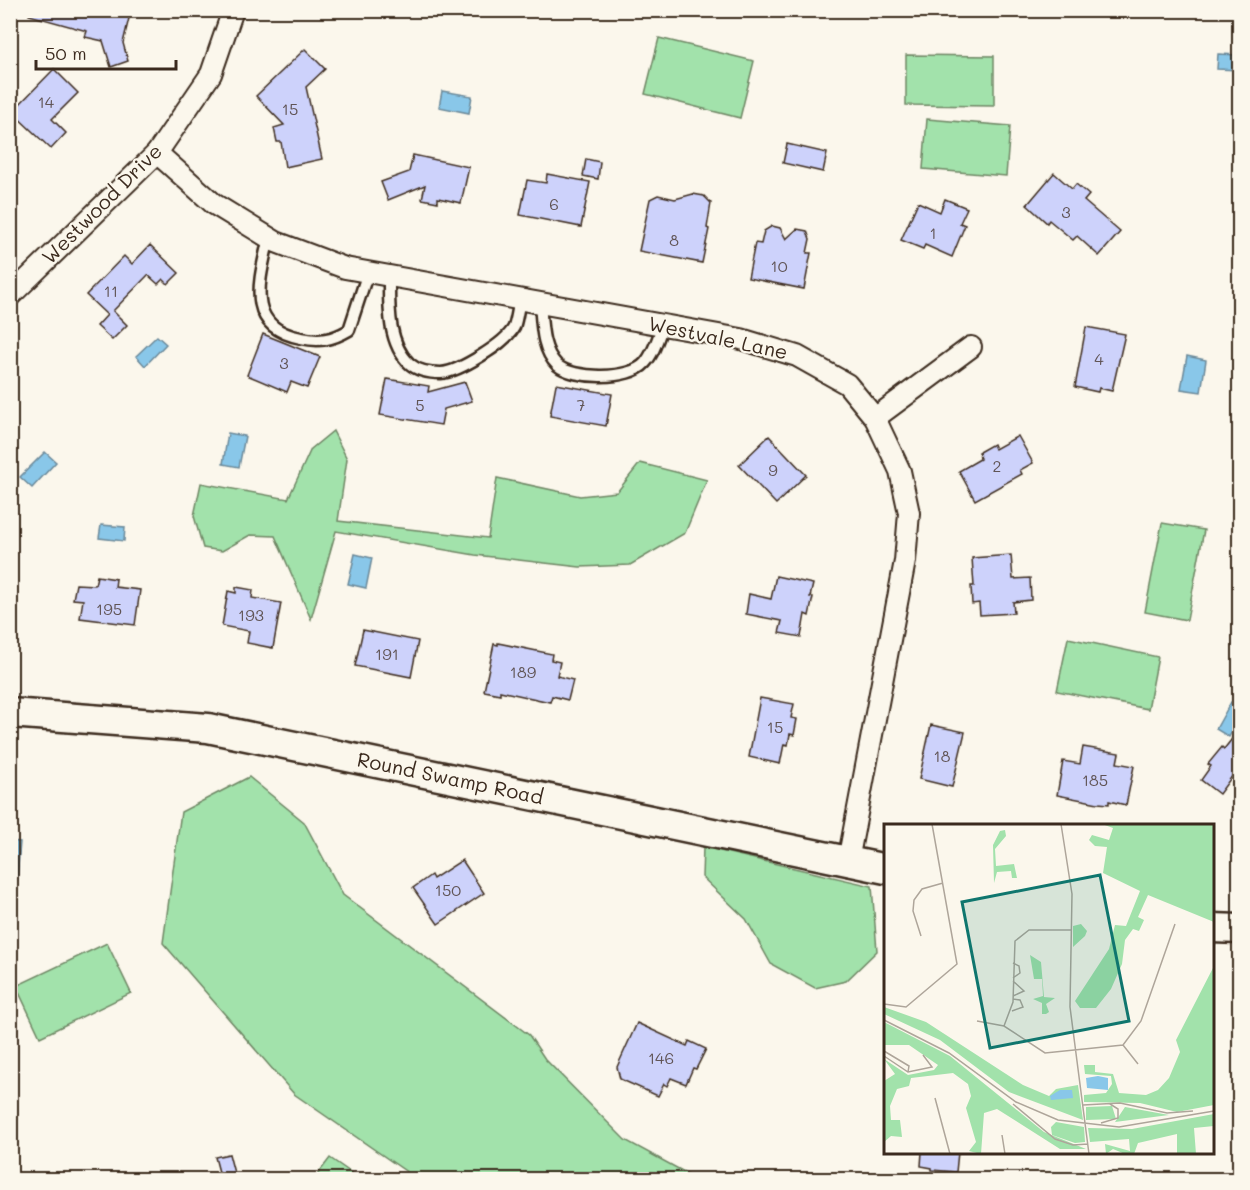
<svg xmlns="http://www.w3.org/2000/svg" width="1250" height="1190" font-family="Mali,sans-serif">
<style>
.green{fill:#a2e2ab;stroke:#6e8664;stroke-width:1.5}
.water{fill:#89c7e9;stroke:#6a8898;stroke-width:1.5}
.building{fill:#cdd2fb;stroke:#3b2a1e;stroke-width:1.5}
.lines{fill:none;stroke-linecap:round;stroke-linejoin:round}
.lane-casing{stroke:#3b2a1e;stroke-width:15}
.street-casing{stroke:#3b2a1e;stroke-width:24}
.secondary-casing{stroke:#3b2a1e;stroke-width:33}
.lane{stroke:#fbf7ec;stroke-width:10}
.street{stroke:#fbf7ec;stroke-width:20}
.secondary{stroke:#fbf7ec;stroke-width:28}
.labels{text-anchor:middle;stroke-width:4.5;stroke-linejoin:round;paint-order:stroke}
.number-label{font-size:16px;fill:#605455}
.street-label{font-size:20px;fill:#3b2a1e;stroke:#fbf7ec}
.inset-road{fill:none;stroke:#aea59a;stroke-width:1.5}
.view{fill:#0f766e;fill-opacity:0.15;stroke:#0f766e;stroke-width:3}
.inset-edge{fill:none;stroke:#3b2a1e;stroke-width:3}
</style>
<rect width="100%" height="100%" fill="#fbf7ec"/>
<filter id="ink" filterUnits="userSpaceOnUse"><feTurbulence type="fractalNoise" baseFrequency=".0167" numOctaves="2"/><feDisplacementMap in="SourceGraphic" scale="12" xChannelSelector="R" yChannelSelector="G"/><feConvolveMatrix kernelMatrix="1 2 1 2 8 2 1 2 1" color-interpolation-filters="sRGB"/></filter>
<g filter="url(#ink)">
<g class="green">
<polygon points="659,38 754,61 740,118 645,94"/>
<polygon points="906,55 994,56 994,106 906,105"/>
<polygon points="927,119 1010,126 1006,176 923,169"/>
<polygon points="333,431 347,459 338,521 488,538 497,478 580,496 617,492 640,463 707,480 685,533 630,565 580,567 475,555 336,531 311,619 275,536 250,535 222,551 203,548 194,516 201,483 288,499 311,449"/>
<polygon points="1162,523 1204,530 1187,620 1145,612"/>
<polygon points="1068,638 1158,657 1148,709 1057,691"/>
<polygon points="249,777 304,822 343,895 529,1035 545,1059 625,1140 697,1179 417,1179 294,1094 163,943 181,812"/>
<polygon points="703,847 872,886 877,951 846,981 815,988 771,964 746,919 702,877"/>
<polygon points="107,943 131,993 40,1037 16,986"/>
<polygon points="330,1158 360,1179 314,1179"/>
</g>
<g class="water">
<polygon points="1218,54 1239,55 1239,70 1217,69"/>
<polygon points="442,91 472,96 469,113 439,107"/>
<polygon points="157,336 166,344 145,366 136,356"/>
<polygon points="1187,356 1206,360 1201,392 1181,389"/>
<polygon points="228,433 245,436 239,467 223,464"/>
<polygon points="45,452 56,462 32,488 20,477"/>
<polygon points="101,525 125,527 124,541 99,538"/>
<polygon points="355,554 372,558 366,588 348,584"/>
<polygon points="1231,702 1239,707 1239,718 1229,737 1216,729"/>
<polygon points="10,841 20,842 17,880 11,879"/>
</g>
<g class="building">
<polygon points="29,10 128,10 127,13 130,14 123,43 128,61 111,67 103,41 85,37 87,31 29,15"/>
<polygon points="305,49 325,69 306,87 322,159 285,167 281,142 277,142 274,128 284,125 256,96"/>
<polygon points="54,69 78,93 52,119 66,133 51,149 12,112"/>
<polygon points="787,144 827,153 823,172 783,163"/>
<polygon points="413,155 469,167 461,203 438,198 438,202 422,199 425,185 388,200 381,182 409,172"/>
<polygon points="586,159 600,162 598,179 583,176"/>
<polygon points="1054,173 1072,189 1076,184 1089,195 1084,201 1120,232 1099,256 1077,236 1073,240 1049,220 1047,223 1027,205"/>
<polygon points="547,174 590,182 581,227 520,215 527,180 546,183"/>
<polygon points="693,194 704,196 711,203 707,228 709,229 702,263 639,251 650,199 658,195 675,199"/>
<polygon points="945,199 967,208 960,223 965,225 952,257 925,245 923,249 901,240 918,202 940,212"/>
<polygon points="772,226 780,228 786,239 797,229 807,231 810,239 807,253 811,253 804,289 748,278 755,243 761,244 764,231"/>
<polygon points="150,245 179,273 168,284 163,279 158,284 148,275 113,311 127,325 112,340 97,326 107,315 86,295 124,256 132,264"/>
<polygon points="1086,327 1125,334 1112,391 1099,388 1098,392 1075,387"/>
<polygon points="263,334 320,357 307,388 291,382 287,392 247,375"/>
<polygon points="387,379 429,386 428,392 465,382 472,401 444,409 441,425 380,415"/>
<polygon points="556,384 612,394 606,426 550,416"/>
<polygon points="769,436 806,475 776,504 739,465"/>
<polygon points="1018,436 1033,463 1020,470 1022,474 975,500 959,471 980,459 979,452 993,444 995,449"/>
<polygon points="1011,555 1013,579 1030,578 1031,600 1013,602 1014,613 980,615 979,603 972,604 971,586 974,586 972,558"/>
<polygon points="97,576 116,579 115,587 140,590 135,625 80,618 83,600 73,599 76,584 95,585"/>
<polygon points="776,576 813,584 810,597 813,597 809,616 805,614 801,637 779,633 782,621 746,614 749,594 771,599"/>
<polygon points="236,587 253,590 252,598 281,603 273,648 247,643 249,631 222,626 228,591 236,593"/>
<polygon points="363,630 418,641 411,677 355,666"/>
<polygon points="498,643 552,654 551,660 560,662 557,676 573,680 568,700 552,696 550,702 500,691 500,694 484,691 494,644 498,645"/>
<polygon points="760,698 794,704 791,718 797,719 794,735 790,734 788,745 784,744 780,764 749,757"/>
<polygon points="931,725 965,732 952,787 919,779"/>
<polygon points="1239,730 1239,767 1219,794 1201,780 1211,766 1208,764 1222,747 1224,749"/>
<polygon points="1083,747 1119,753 1117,763 1134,766 1126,805 1109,801 1109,804 1098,803 1057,795 1063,761 1080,764"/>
<polygon points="462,860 484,893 438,924 413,888 431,875 433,879"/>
<polygon points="637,1023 687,1046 689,1041 706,1049 696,1069 693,1068 686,1084 671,1078 667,1086 664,1084 658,1096 620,1079 617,1067"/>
<polygon points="922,1152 958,1152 956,1172 932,1170 932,1168 921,1166"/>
<polygon points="229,1154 234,1173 220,1176 215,1157"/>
</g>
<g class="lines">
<g class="lane-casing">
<g id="lane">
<path d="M269 237C260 279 243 327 301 338 319 342 332 340 349 330L368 272"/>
<path d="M389 276C389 304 387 343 410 364 418 371 430 373 441 373 459 372 506 343 514 327 517 319 518 308 520 299"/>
<path d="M540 303C542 323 541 349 557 365 574 380 630 380 645 363 654 353 658 338 663 325"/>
</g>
</g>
<g class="street-casing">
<g id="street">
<polyline points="157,153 214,204 276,242 345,268 741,339 797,356 847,384 875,418 900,471 909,513 905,561 848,861"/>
<polyline points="10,296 157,153 211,74 233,10"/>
<polyline points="875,418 971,347"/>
</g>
</g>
<g class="secondary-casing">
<g id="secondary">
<path id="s1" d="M10 713 208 728 886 869"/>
<polyline points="1212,928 1240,929"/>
</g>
</g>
<use href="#lane" class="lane"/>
<use href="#street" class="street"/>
<use href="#secondary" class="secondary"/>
</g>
</g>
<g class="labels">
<g class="number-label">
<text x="46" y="108">14</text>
<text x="290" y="115">15</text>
<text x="554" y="210">6</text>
<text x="1066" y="218">3</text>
<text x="933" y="239">1</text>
<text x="674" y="246">8</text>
<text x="779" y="272">10</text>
<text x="111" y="297">11</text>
<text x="1099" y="365">4</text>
<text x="284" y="369">3</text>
<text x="420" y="411">5</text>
<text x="581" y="411">7</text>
<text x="997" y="472">2</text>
<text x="773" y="476">9</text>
<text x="109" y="615">195</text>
<text x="251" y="621">193</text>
<text x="387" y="660">191</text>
<text x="523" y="678">189</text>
<text x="775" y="733">15</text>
<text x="942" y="762">18</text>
<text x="1095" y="786">185</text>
<text x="448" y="896">150</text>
<text x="661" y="1064">146</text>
</g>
<g class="street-label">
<text transform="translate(102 204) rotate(-45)" y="7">Westwood Drive</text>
<text transform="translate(718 338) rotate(12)" y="7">Westvale Lane</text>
<text dy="7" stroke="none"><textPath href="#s1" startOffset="446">Round Swamp Road</textPath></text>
</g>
</g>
<g transform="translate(884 824)">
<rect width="330" height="330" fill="#fbf7ec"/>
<path d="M218 0H330V98L264 71 254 93 260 96 255 107 249 105 241 116 238 140 227 165 212 184H196L191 177 225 125 231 101 242 102 256 67 219 49 223 23 211 22 205 16 208 11 225 16 229 4ZM121 6 122 12 111 25 112 42 130 40 133 54H128L127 47 113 48 110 59 109 21 116 7ZM197 100 203 107 201 112 189 123V102ZM146 131 157 138 160 173 171 174 162 180 165 188 162 190H158V179L149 175 159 172 158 155H150ZM330 142V281L293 288 256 279 200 278V271L222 269 228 260 227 252 201 250 200 241H211V248L229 250 235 269 262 271 274 266 285 254 296 228 292 216ZM0 183 42 198 139 261 165 272 172 265 194 261 199 296 125 268 56 216 0 190ZM0 198 66 232 160 308 202 325H176L113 285 100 289 97 330 85 327 92 318 82 284 87 272 84 260 69 249 27 254 25 262 13 265 6 282 7 296H16L18 313 7 312 0 318V257L11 250 0 235 24 251 50 246 54 241 25 221H0ZM228 282 232 295 202 296V283ZM241 283 285 291 231 298ZM330 290V302L310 304 312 330H293V310L254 319 250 330H241L229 325 222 330 221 320 246 327 245 315 206 318 204 304 248 305ZM172 298 200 303 201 318 191 319 168 311 167 303Z" fill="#a2e2ab"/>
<path d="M214 252 224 254V266L203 264 202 254ZM176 266H188L189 274 167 276 166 272Z" fill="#89c7e9"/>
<path class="inset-road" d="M177 0 188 70 186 183 205 330M37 112 29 87 30 76 38 65 59 59M129 139 135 142 136 149 129 154M129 157 140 167 129 172M0 180 22 183 73 140 48 0M128 187 139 183 136 176 129 175M0 196 65 229 132 278 174 296 235 303 330 287M93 197 120 202 161 229 239 221 257 197 291 100M120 202 129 178 131 117 145 106H187M239 221 254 240M0 227 25 242 24 248M0 232 24 248 48 243 39 231M51 274 66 330M129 280 171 315 189 321 204 320M199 281 236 279 283 289 309 287M217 299 234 294V285L226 280M118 311 121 330"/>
<path class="view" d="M216 51 245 197 106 224 78 78Z"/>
<rect width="330" height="330" class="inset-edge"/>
</g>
<rect width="1250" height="1190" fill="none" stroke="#fbf7ec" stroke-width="36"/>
<rect x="18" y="18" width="1214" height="1154" fill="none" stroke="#3b2a1e" stroke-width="2" filter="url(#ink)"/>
<path d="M36 60v9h140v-9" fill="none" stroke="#3b2a1e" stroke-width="3"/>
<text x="45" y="60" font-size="18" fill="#3b2a1e" stroke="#fbf7ec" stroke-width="4.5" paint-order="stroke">50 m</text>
</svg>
